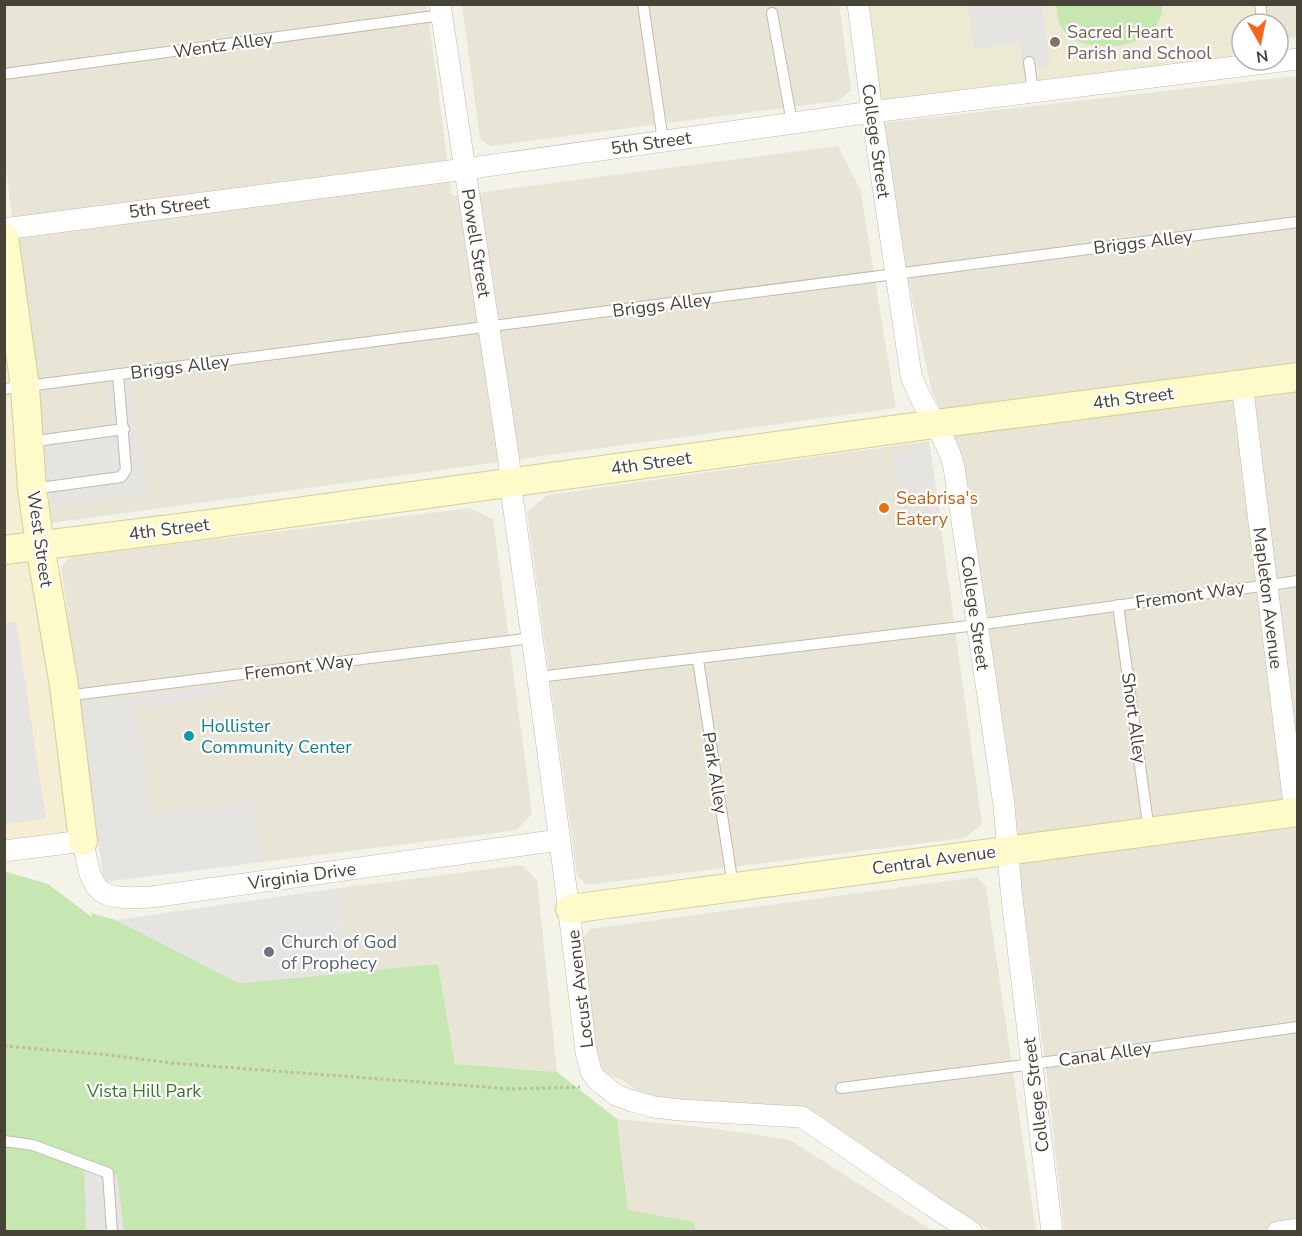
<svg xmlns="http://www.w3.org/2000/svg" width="1302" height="1236" font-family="'Nunito Sans',sans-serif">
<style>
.residential{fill:#e8e5d7}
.commercial{fill:#f5edd4}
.education{fill:#edead3}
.green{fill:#c6e7b2}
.parking{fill:#e5e4e0}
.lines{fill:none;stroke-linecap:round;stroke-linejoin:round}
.lane-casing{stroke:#bfbcab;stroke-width:12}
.street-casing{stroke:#bfbcab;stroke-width:22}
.secondary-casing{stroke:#d3ce99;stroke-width:30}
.path{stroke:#c1bb9d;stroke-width:3;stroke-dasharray:3 3;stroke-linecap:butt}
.lane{stroke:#fff;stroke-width:10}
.street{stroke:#fff;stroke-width:21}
.secondary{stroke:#fefac9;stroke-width:28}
.education-dot{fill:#8d6e63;stroke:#fff;stroke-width:2}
.food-dot{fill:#e8710a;stroke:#fff;stroke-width:2}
.culture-dot{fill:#0f9aa8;stroke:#fff;stroke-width:2}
.worship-dot{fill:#6b7280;stroke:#fff;stroke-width:2}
.labels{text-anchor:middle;stroke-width:4.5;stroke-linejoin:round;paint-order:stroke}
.education-label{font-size:18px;fill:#785e54;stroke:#fff;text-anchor:start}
.street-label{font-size:18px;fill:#474437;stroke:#fff}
.food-label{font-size:18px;fill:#c56008;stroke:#fff;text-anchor:start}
.culture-label{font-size:18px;fill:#0d838f;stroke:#fff;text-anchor:start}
.worship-label{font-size:18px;fill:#5b616d;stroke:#fff;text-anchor:start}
.park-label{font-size:18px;fill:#3a792b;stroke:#fff}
</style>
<rect width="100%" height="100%" fill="#f4f3e9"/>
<g class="residential">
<polygon points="4,5 427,5 452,196 838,146 860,189 896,408 52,523 5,161"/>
<polygon points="462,5 839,5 851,90 838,101 490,146 480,139"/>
<polygon points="1265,5 1297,5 1297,37 1282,39 1278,38 1278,24 1268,24"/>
<polygon points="1297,76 1297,1231 1064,1231 1047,1076 962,457 932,392 901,247 883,123"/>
<polygon points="929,441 982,824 965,838 586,885 577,875 527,512 547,495"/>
<polygon points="470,508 493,519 532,813 517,830 104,882 61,567 70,557"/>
<polygon points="522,865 537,880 557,1072 455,1064 438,964 351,973 339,888"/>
<polygon points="977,877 986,887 1036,1231 992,1231 792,1107 644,1096 622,1080 600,1072 582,938 590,929"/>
<polygon points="617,1119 711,1128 790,1140 933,1231 696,1231 693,1222 628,1210"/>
</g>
<polygon class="commercial" points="5,255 83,841 4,852"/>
<polygon class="education" points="863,5 1255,5 1258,24 1242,24 1242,60 876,105"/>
<g class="green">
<path d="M1056 5H1162C1165 51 1076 62 1059 23 1057 17 1057 10 1056 5Z"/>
<polygon points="4,871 48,884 92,917 91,913 116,920 239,983 438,964 455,1064 557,1072 617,1119 628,1210 694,1222 696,1231 5,1231"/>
</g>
<g class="parking">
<polygon points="968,5 1042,5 1050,66 1023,69 1019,43 974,49"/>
<polygon points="130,382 146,492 52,506 41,433 112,423 107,386"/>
<polygon points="930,449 942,525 923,528 920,503 903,505 893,453"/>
<polygon points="16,621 46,819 5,824 5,623"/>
<polygon points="223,686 225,697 136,708 150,813 252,801 261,862 104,882 79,704"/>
<polygon points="339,888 351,973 239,983 116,920"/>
<polygon points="84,1168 117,1175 124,1231 86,1231"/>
</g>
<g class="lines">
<g class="lane-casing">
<g id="lane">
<polyline points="643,4 663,141"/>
<polyline points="1260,4 1263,24"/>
<polyline points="772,13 792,123"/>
<polyline points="1029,62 1033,92"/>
<polyline points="4,74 442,15"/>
<polyline points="4,389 1298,222"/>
<polyline points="29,442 124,429"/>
<polyline points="32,489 121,477 126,470 118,375"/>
<polyline points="1118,605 1149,831"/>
<polyline points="698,660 733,886"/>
<polyline points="538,677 977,625 1298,581"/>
<polyline points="65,696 532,638"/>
<polyline points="841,1088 1033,1064 1298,1027"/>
<polyline points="4,1141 33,1145 108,1173 112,1232"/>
</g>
</g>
<g class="street-casing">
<g id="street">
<path d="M440 4 509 461 510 482C537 672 564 861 586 1052L591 1071 596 1079 616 1095 632 1101 654 1107 680 1110 802 1117 932 1206 972 1232"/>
<path d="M858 4 872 112 911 375C921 407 946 434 954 467L1004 805 1011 890 1052 1232"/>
<polyline points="4,229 465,169 872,112 1298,59"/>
<polyline points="1242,384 1295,812"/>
<path d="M4 851 83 841C92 895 97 900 151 897L559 840"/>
<polyline points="1278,1232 1298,1229"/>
</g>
</g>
<g class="secondary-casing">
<g id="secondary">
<polyline points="4,237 25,387 32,489 40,545 64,686 83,841"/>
<polyline points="4,550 195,526 935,424 1298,377"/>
<polyline points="570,909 1298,812"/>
</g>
</g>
<polyline class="path" points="4,1046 101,1054 171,1063 511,1089 580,1087"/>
<use href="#lane" class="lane"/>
<use href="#street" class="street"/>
<use href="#secondary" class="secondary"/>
</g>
<circle class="education-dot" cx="1055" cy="42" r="6"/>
<circle class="food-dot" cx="884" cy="508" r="6"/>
<circle class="culture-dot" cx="189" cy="736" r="6"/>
<circle class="worship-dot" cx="269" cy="952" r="6"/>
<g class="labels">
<g class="education-label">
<text x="1067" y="38">Sacred Heart<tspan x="1067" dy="21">Parish and School</tspan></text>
</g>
<g class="street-label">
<text transform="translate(223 45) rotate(-8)" y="6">Wentz Alley</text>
<text transform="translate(876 141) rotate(82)" y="6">College Street</text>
<text transform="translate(651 143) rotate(-8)" y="6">5th Street</text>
<text transform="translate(169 207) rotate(-7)" y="6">5th Street</text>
<text transform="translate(1143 242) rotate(-7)" y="6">Briggs Alley</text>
<text transform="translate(476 243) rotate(81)" y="6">Powell Street</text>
<text transform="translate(662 305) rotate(-7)" y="6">Briggs Alley</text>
<text transform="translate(180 367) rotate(-7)" y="6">Briggs Alley</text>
<text transform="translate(1133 398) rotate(-7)" y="6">4th Street</text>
<text transform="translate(651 463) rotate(-8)" y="6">4th Street</text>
<text transform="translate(169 529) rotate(-7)" y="6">4th Street</text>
<text transform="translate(40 539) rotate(82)" y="6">West Street</text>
<text transform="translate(1190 595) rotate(-8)" y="6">Fremont Way</text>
<text transform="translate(1268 598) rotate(83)" y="6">Mapleton Avenue</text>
<text transform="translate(975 613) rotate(82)" y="6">College Street</text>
<text transform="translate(299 667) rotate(-7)" y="6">Fremont Way</text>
<text transform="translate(1134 718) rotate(82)" y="6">Short Alley</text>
<text transform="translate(715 773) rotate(81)" y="6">Park Alley</text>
<text transform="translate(934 860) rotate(-8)" y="6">Central Avenue</text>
<text transform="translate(302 876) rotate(-8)" y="6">Virginia Drive</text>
<text transform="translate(580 989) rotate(-97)" y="6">Locust Avenue</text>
<text transform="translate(1105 1054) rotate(-8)" y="6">Canal Alley</text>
<text transform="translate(1036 1095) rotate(-97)" y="6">College Street</text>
</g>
<g class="food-label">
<text x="896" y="504">Seabrisa's<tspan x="896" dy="21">Eatery</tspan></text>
</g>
<g class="culture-label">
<text x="201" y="732">Hollister<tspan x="201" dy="21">Community Center</tspan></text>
</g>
<g class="worship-label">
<text x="281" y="948">Church of God<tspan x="281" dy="21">of Prophecy</tspan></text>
</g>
<g class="park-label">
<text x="144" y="1097">Vista Hill Park</text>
</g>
</g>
<rect width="1302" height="1236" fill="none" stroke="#474437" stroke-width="12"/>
<g transform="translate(1260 42) rotate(171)"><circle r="28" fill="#ffffff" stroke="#b5b4af" stroke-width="1.5"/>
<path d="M0-4.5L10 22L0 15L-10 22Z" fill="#f6651e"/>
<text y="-9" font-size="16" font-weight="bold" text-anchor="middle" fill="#474437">N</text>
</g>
</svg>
